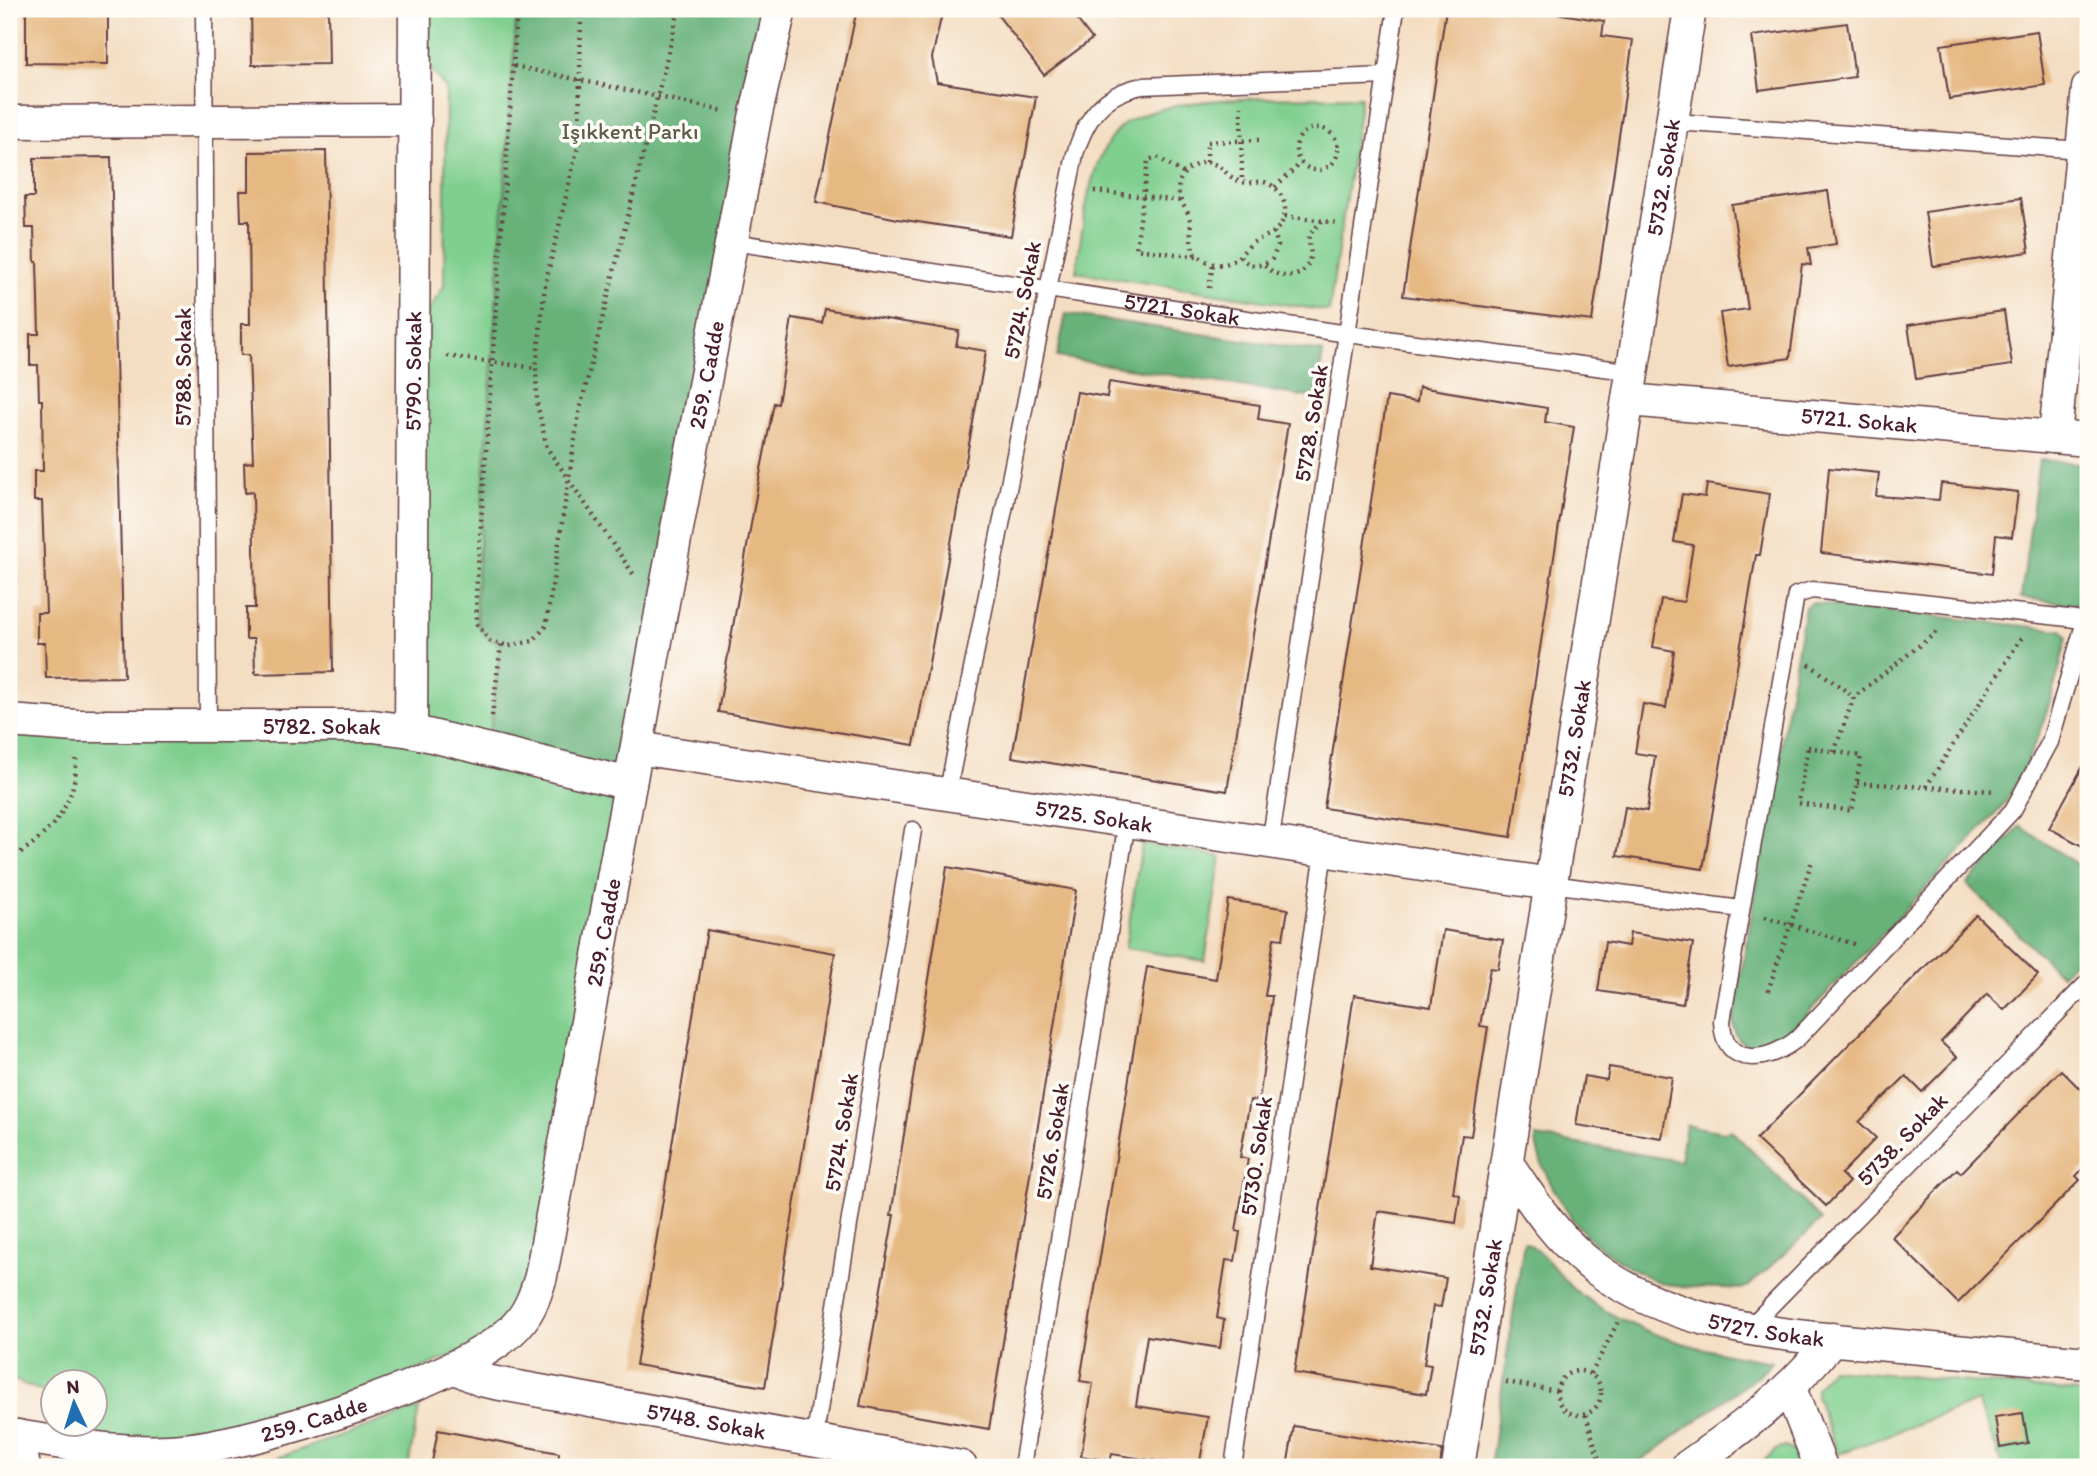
<svg xmlns="http://www.w3.org/2000/svg" width="2097" height="1476" font-family="Itim,sans-serif">
<style>
.green{fill:#80cf8f;stroke:#65775d;stroke-width:2}
.forest{fill:#68b27a;stroke:#596852;stroke-width:2}
.building{fill:#e6b882}
.lines{fill:none;stroke-linecap:round;stroke-linejoin:round}
.service-casing{stroke:#643c42;stroke-width:19}
.minor-casing{stroke:#643c42;stroke-width:35}
.path{stroke:#643c42;stroke-width:4.5;stroke-dasharray:2 5;stroke-linecap:butt}
.service{stroke:#fff;stroke-width:16}
.minor{stroke:#fff;stroke-width:32}
.labels{text-anchor:middle;stroke-width:7;stroke-linejoin:round;paint-order:stroke}
.park-label{font-size:23px;fill:#5d5d4e;stroke:#fdfcf7}
.street-label{font-size:23px;fill:#4a1f2b;stroke:#fdfcf7}
</style>
<rect width="100%" height="100%" fill="#fdfcf7"/>
<filter id="ink" filterUnits="userSpaceOnUse"><feTurbulence type="fractalNoise" baseFrequency=".0143" numOctaves="2"/><feDisplacementMap in="SourceGraphic" scale="14" xChannelSelector="R" yChannelSelector="G"/><feConvolveMatrix kernelMatrix="1 2 1 2 8 2 1 2 1" color-interpolation-filters="sRGB"/></filter>
<filter id="wash" filterUnits="userSpaceOnUse"><feTurbulence type="fractalNoise" baseFrequency=".00686" numOctaves="4" result="noise"/><feDisplacementMap in="SourceGraphic" scale="28" xChannelSelector="R" yChannelSelector="G"/><feGaussianBlur stdDeviation="1.57" result="paint"/><feColorMatrix in="noise" values="0 0 0 0 0 0 0 0 0 0 0 0 0 0 0 0 0 1.4 0 .05"/><feComposite in="paint" operator="in"/></filter>
<g filter="url(#wash)">
<rect width="100%" height="100%" fill="#f4dec3"/>
<g class="green">
<polygon points="415,9 517,9 476,594 477,624 501,644 488,749 630,784 541,1276 512,1330 284,1427 85,1445 78,1424 94,1424 94,1382 52,1382 52,1395 9,1378 9,721 411,730 414,334 444,286 446,89 415,48"/>
<path d="M1361 97 1329 311 1076 272C1083 228 1086 171 1114 134 1148 89 1304 99 1361 97Z"/>
<polygon points="1142,844 1221,856 1205,961 1125,948"/>
<polygon points="1831,1369 2088,1393 2088,1467 2003,1467 1978,1401 1838,1454 1816,1396 1816,1388"/>
<polygon points="419,1408 408,1467 252,1467"/>
<polygon points="1786,1447 1795,1452 1802,1467 1757,1467 1776,1450"/>
</g>
<g class="forest">
<path d="M517 9H780L630 784 488 749 501 644C476 637 476 617 476 594Z"/>
<polygon points="1066,314 1323,352 1316,398 1057,357"/>
<polygon points="2039,460 2088,464 2088,606 2021,598"/>
<path d="M1811 603 2062 630 2067 637C2053 698 2036 753 2003 806L1795 1027C1775 1045 1736 1063 1733 1021L1805 607Z"/>
<polygon points="2020,826 2088,872 2088,947 2061,975 1967,884"/>
<path d="M1686 1125 1723 1132 1731 1130 1821 1220 1749 1286 1741 1289C1717 1287 1690 1289 1666 1284 1647 1280 1601 1250 1587 1236 1567 1216 1536 1165 1536 1137L1680 1161Z"/>
<path d="M1524 1242C1544 1250 1558 1276 1575 1290 1632 1335 1702 1351 1772 1362L1757 1376 1633 1467H1490Z"/>
</g>
<g id="blocks">
<g class="building">
<polygon points="26,9 108,9 108,64 26,63"/>
<polygon points="251,9 328,9 329,64 252,65"/>
<polygon points="857,9 943,9 932,58 937,82 1036,97 1011,236 898,219 816,202"/>
<polygon points="993,9 1069,9 1092,39 1044,75"/>
<polygon points="1446,9 1531,9 1604,21 1602,36 1633,40 1592,321 1403,296"/>
<polygon points="1847,23 1855,77 1759,90 1752,36"/>
<polygon points="2037,31 2045,85 1949,99 1941,45"/>
<polygon points="326,151 333,672 255,674 254,639 246,639 246,608 255,608 253,492 245,493 244,463 253,462 249,355 241,355 241,324 250,324 249,221 241,221 240,191 249,191 249,152"/>
<polygon points="111,157 124,677 46,678 45,643 37,643 37,613 46,613 42,501 34,501 34,471 43,471 42,400 39,400 38,365 30,365 30,334 39,334 37,262 35,262 34,228 26,228 25,197 34,197 34,158"/>
<polygon points="1828,191 1836,244 1808,248 1811,265 1802,264 1790,358 1728,367 1720,313 1748,309 1732,205"/>
<polygon points="2021,198 2029,252 1933,266 1925,212"/>
<polygon points="825,309 959,331 956,346 986,351 914,745 718,712 757,490 774,403 778,404 792,318 822,323"/>
<polygon points="2004,311 2012,365 1916,379 1908,325"/>
<polygon points="1109,382 1260,405 1258,419 1288,424 1227,791 1012,757 1077,392 1107,397"/>
<polygon points="1419,387 1547,408 1545,422 1574,427 1511,837 1324,808 1387,397 1417,402"/>
<polygon points="1829,468 1879,473 1876,496 1939,500 1941,483 2018,492 2012,537 1996,535 1992,574 1821,553"/>
<polygon points="1707,484 1770,494 1760,555 1756,555 1703,869 1617,856 1625,807 1647,811 1655,756 1635,753 1643,704 1666,708 1674,651 1653,647 1661,599 1684,602 1693,545 1674,542 1682,494 1705,497"/>
<polygon points="2088,757 2088,849 2049,828"/>
<polygon points="947,867 1076,890 989,1429 860,1406 894,1215 891,1215"/>
<polygon points="1228,900 1288,909 1283,939 1274,938 1265,996 1272,996 1263,1072 1259,1101 1250,1100 1240,1157 1248,1159 1236,1231 1240,1232 1235,1261 1226,1260 1217,1318 1224,1320 1220,1348 1147,1336 1136,1406 1208,1417 1199,1467 1169,1467 1170,1463 1112,1454 1110,1461 1081,1456 1093,1383 1080,1381 1147,967 1216,979"/>
<polygon points="1976,915 2038,975 2004,1010 1987,994 1941,1042 1957,1057 1922,1092 1906,1076 1859,1122 1876,1138 1841,1174 1849,1182 1826,1206 1756,1139"/>
<polygon points="707,930 835,953 765,1387 636,1365"/>
<polygon points="1443,930 1503,940 1498,969 1490,968 1480,1026 1488,1027 1471,1136 1462,1135 1453,1193 1460,1195 1456,1223 1378,1211 1370,1266 1446,1278 1441,1307 1433,1306 1424,1364 1431,1365 1426,1394 1294,1373 1354,995 1431,1007"/>
<polygon points="1630,933 1693,943 1683,1004 1598,991 1605,942 1628,946"/>
<polygon points="1609,1067 1672,1077 1662,1138 1576,1125 1584,1076 1607,1080"/>
<polygon points="2061,1070 2088,1097 2088,1163 2076,1176 2080,1180 1958,1303 1892,1237 1957,1169 1961,1173"/>
<polygon points="2023,1413 2028,1443 2000,1448 1995,1417"/>
<polygon points="1294,1426 1442,1450 1440,1467 1287,1467"/>
<polygon points="438,1430 559,1453 558,1467 431,1467"/>
</g>
</g>
</g>
<g filter="url(#ink)">
<use href="#blocks" fill-opacity="0" stroke="#643c42" stroke-width="2"/>
<g class="lines">
<g class="service-casing">
<g id="service">
<polyline points="204,9 208,725"/>
<polyline points="1674,122 2082,150"/>
<path id="s1" d="M732 242 1348 334 1634 372"/>
<path d="M2085 621 2050 742 2013 810 1798 1038C1770 1062 1723 1070 1722 1021L1796 595 1812 590 2068 618 2088 621"/>
<path d="M947 795 1075 154C1087 116 1103 94 1142 86L1386 76"/>
<polyline points="1270,844 1396,9"/>
<polyline points="1551,884 1741,909"/>
<polyline points="1749,1328 2088,982"/>
<polyline points="814,1441 913,830"/>
<polyline points="1022,1467 1127,822"/>
<polyline points="1233,1467 1324,852"/>
</g>
</g>
<g class="minor-casing">
<g id="minor">
<polyline points="9,122 415,120"/>
<path id="s2" d="M1629 400 2088 440"/>
<polyline points="2055,437 2088,88"/>
<path id="s3" d="M9 721 76 726H373L411 731 630 784"/>
<path id="s4" d="M411 731 415 9"/>
<path id="s5" d="M637 748 1551 884"/>
<path id="s6" d="M1507 1163C1532 1201 1557 1240 1595 1268 1679 1330 1787 1335 1888 1345 1955 1351 2021 1357 2088 1363"/>
<path id="s7" d="M454 1367 481 1380 501 1384 961 1467"/>
<polyline points="1790,1389 1821,1467"/>
<path id="s8" d="M9 1435C65 1443 126 1456 184 1450 260 1442 456 1382 511 1331 528 1316 535 1297 541 1276L661 613 755 118 780 9"/>
<polyline points="18,1436 24,1467"/>
<path id="s9" d="M1458 1467 1690 9"/>
<path d="M1687 1467C1743 1427 1790 1394 1832 1339"/>
</g>
</g>
<g class="path">
<polyline points="517,9 476,594 477,624 490,641 509,646 533,641 546,626 579,413 679,9"/>
<polyline points="581,9 579,142 545,285 536,368 537,403 547,448 634,575"/>
<polyline points="514,66 724,111"/>
<polyline points="1241,106 1242,182"/>
<circle cx="1317" cy="149" r="21"/>
<path d="M1207 162C1223 164 1228 180 1243 182 1250 184 1257 180 1264 182 1285 188 1292 214 1277 229 1271 236 1261 237 1254 242 1243 249 1239 262 1224 264 1212 266 1204 260 1195 254 1188 240 1193 229 1189 216 1187 210 1183 206 1181 201 1172 181 1187 164 1207 162Z"/>
<polyline points="1207,162 1207,142 1259,140"/>
<polyline points="1183,173 1157,157 1148,160 1136,249 1199,257"/>
<polyline points="1275,187 1301,163"/>
<polyline points="1094,191 1181,201"/>
<polyline points="1285,216 1339,223"/>
<path d="M1240 257C1250 267 1260 268 1272 259L1278 246 1274 232"/>
<path d="M1265 265C1277 280 1305 282 1310 258 1312 250 1308 243 1309 235L1322 221"/>
<polyline points="1209,288 1213,264"/>
<polyline points="447,356 536,368"/>
<polyline points="1809,664 1854,697"/>
<polyline points="492,716 501,644"/>
<polygon points="1808,747 1861,756 1852,811 1798,803"/>
<polyline points="1834,752 1854,697 1939,630"/>
<polyline points="1857,783 1995,791"/>
<polyline points="1926,787 2022,637"/>
<path d="M9 860C47 837 77 807 76 759"/>
<polyline points="1765,917 1854,944"/>
<polyline points="1768,991 1812,861"/>
<circle cx="1579" cy="1393" r="22"/>
<polyline points="1591,1374 1618,1322"/>
<polyline points="1506,1382 1557,1391"/>
<polyline points="1586,1415 1601,1467"/>
</g>
<use href="#service" class="service"/>
<use href="#minor" class="minor"/>
</g>
</g>
<g class="labels">
<g class="park-label">
<text x="630" y="139">Işıkkent Parkı</text>
</g>
<g class="street-label">
<text dy="8" stroke="none"><textPath href="#s9" startOffset="1306">5732. Sokak</textPath></text>
<text transform="translate(1022 300) rotate(-79)" y="8">5724. Sokak</text>
<text dy="8" stroke="none"><textPath href="#s1" startOffset="455">5721. Sokak</textPath></text>
<text transform="translate(183 367) rotate(-90)" y="8">5788. Sokak</text>
<text dy="8" stroke="none"><textPath href="#s4" startOffset="360">5790. Sokak</textPath></text>
<text dy="8" stroke="none"><textPath href="#s8" startOffset="1507">259. Cadde</textPath></text>
<text dy="8" stroke="none"><textPath href="#s2" startOffset="231">5721. Sokak</textPath></text>
<text transform="translate(1311 423) rotate(-81)" y="8">5728. Sokak</text>
<text dy="8" stroke="none"><textPath href="#s3" startOffset="313">5782. Sokak</textPath></text>
<text dy="8" stroke="none"><textPath href="#s9" startOffset="738">5732. Sokak</textPath></text>
<text dy="8" stroke="none"><textPath href="#s5" startOffset="462">5725. Sokak</textPath></text>
<text dy="8" stroke="none"><textPath href="#s8" startOffset="940">259. Cadde</textPath></text>
<text transform="translate(841 1132) rotate(-81)" y="8">5724. Sokak</text>
<text transform="translate(1902 1139) rotate(-46)" y="8">5738. Sokak</text>
<text transform="translate(1052 1141) rotate(-81)" y="8">5726. Sokak</text>
<text transform="translate(1256 1156) rotate(-82)" y="8">5730. Sokak</text>
<text dy="8" stroke="none"><textPath href="#s9" startOffset="172">5732. Sokak</textPath></text>
<text dy="8" stroke="none"><textPath href="#s6" startOffset="322">5727. Sokak</textPath></text>
<text dy="8" stroke="none"><textPath href="#s8" startOffset="310">259. Cadde</textPath></text>
<text dy="8" stroke="none"><textPath href="#s7" startOffset="259">5748. Sokak</textPath></text>
</g>
</g>
<rect width="2097" height="1476" fill="none" stroke="#fdfcf7" stroke-width="35"/>
<g transform="translate(74 1403) rotate(356)"><circle r="33" fill="#fdfcf7" stroke="#b5a4a5" stroke-width="2"/>
<path d="M0-5L12 26L0 18L-12 26Z" fill="#1f6fb2"/>
<text y="-10" font-size="19" font-weight="bold" text-anchor="middle" fill="#4a1f2b">N</text>
</g>
</svg>
